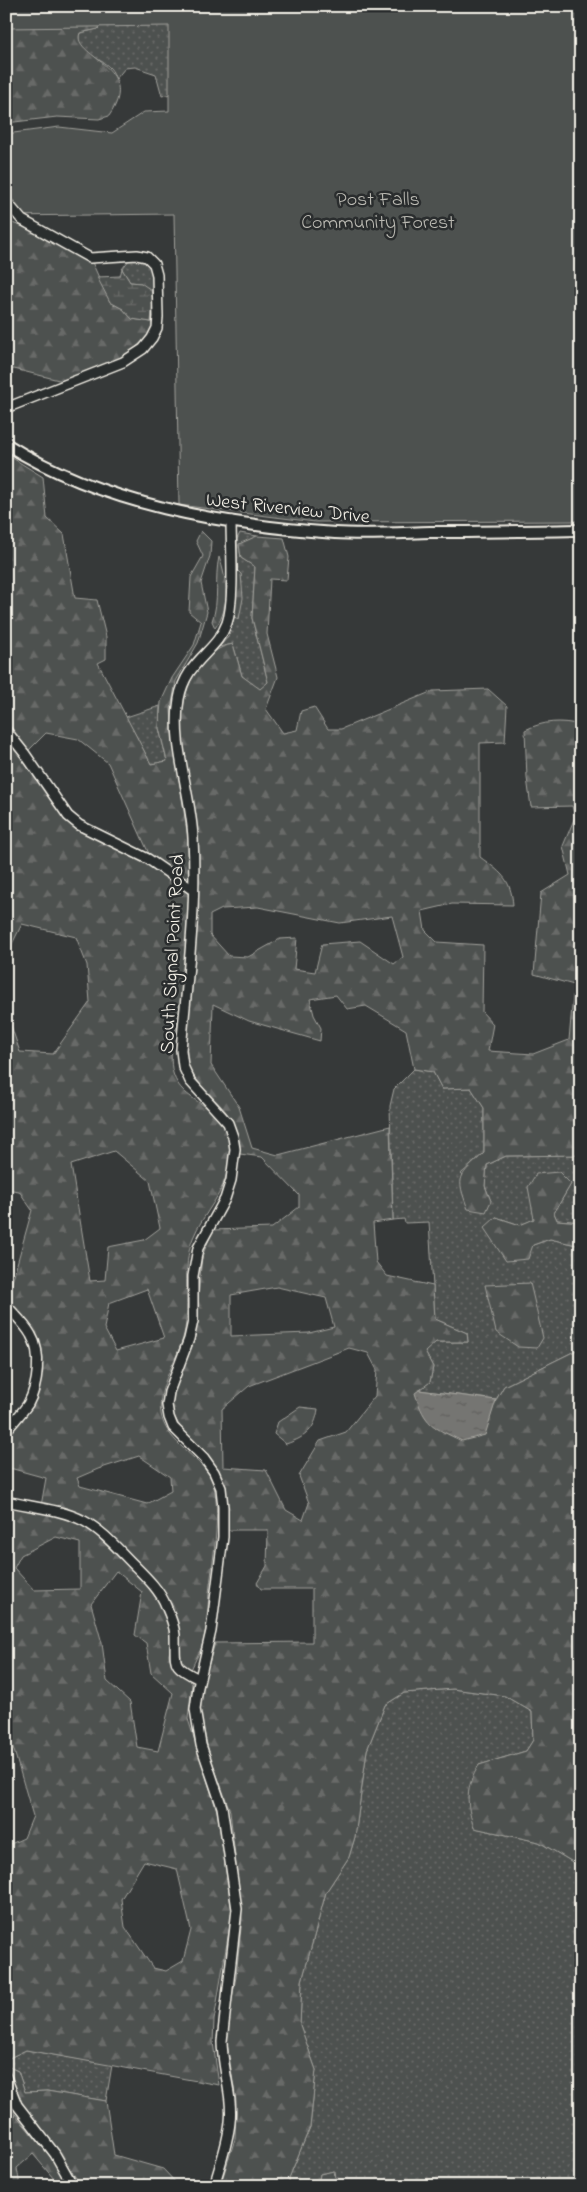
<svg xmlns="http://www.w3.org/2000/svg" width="587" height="2192" font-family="'Indie Flower',sans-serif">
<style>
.grass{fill:url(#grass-dots);stroke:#a1a19c}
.forest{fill:url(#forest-firs);stroke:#a1a19c;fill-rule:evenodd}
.wetland{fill:url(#wetland-marsh);stroke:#a1a19c}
.green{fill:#4e514f;stroke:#a1a19c}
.water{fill:url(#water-ripples);stroke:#a8a7a1}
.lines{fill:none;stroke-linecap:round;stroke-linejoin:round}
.minor-casing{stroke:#f4f1e8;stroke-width:12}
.tertiary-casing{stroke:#f4f1e8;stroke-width:14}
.minor{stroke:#2a2d2e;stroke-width:9}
.tertiary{stroke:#2a2d2e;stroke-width:10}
.labels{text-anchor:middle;stroke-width:5;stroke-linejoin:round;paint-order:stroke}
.park-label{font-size:20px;fill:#bab9b2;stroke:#2a2d2e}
.street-label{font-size:20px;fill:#f4f1e8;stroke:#2a2d2e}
</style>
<defs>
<pattern id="grass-dots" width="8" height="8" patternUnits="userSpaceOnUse" patternTransform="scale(1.25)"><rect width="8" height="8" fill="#4e514f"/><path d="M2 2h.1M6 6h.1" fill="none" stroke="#686a68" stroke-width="1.8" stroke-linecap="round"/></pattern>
<pattern id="forest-firs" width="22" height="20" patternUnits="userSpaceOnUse" patternTransform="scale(1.25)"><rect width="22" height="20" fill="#4e514f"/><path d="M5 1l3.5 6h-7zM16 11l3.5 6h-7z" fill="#686a68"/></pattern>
<pattern id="wetland-marsh" width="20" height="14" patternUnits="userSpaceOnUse" patternTransform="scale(1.25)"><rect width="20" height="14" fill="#4e514f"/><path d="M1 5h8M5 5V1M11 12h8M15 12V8" fill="none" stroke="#686a68"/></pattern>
<pattern id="water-ripples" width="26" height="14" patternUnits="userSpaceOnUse" patternTransform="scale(1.25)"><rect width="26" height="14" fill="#757572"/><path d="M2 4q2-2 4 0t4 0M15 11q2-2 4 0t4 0" fill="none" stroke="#5f5e5c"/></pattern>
</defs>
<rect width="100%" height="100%" fill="#363939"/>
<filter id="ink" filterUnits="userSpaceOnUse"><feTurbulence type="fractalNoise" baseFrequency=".02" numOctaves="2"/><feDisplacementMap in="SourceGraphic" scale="10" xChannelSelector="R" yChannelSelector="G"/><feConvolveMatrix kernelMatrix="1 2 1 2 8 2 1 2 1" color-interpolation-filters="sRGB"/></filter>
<g filter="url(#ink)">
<g class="grass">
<path d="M243 6 175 93 162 96 156 74 135 67 125 68 116 79C114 76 113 71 110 68 101 58 73 50 80 33L98 29 107 19Z"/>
<path d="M145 259C160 271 157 309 153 327L151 322 153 300 141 283 130 282 122 269 129 260Z"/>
<polygon points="240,533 257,536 239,545 241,558 255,567 252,618 268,682 260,690 242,676 233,644 219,647 229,636 234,617 239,618 241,574 237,570 237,539"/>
<polygon points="160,706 159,728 167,761 151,764 126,717"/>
<polygon points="414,1069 433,1072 442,1089 471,1088 484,1108 484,1153 461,1174 491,1201 485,1186 487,1165 506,1156 581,1155 581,1222 557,1220 554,1213 571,1184 535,1219 520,1225 496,1217 533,1245 550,1239 581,1246 581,1348 504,1386 496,1400 419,1390 430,1382 433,1367 425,1352 435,1342 468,1342 467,1333 435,1319 429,1222 405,1223 404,1219 393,1220 390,1106 394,1089"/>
<polygon points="453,1689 505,1696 532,1712 533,1740 526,1751 479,1765 475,1828 539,1842 581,1867 581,2007 578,2014 579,2038 581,2040 581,2186 337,2186 335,2171 320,2174 318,2186 289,2186 289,2178 310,2127 316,2070 300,2025 302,1981 326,1892 349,1857 355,1837 367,1750 385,1705 404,1693"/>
<polygon points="26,2050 112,2065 106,2101 47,2091 25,2092 18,2071 9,2067 7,2059"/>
<polygon points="6,2101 15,2114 11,2129 6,2129"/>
<polygon points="77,2179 106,2186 79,2186"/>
</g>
<g class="forest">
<path d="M6 6 107 19 98 29 80 33C70 56 144 66 109 116L99 119 57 117 6 123Z"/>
<polygon points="6,221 27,228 91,260 110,302 123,309 132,319 151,322 153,327 149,336 129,353 107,365 63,381 14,369 6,371"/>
<polygon points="6,454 43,477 47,518 64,534 75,598 97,600 106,637 106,659 98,663 151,764 167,761 159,728 161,702 172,678 194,645 201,622 189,612 191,577 203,556 196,541 201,531 211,541 210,556 201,583 207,612 198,643 176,681 171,709 173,739 188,838 189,876 183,878 150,856 108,763 78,739 46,733 27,752 6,727"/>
<path d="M257 536 284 538 289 557 287 580 270 579 267 634 278 677 266 709 283 733 297 730 301 711 314 707 328 729H341L433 691 488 689 507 706 505 742 480 743V857C500 872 511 878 513 905L452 904 422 911 425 930 437 942 483 945 482 1012 493 1024 488 1051 533 1054 569 1040 574 985 534 974 541 893 570 875 563 846 575 817 572 806 531 807 527 778 525 730C544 721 560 720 581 725V1155L506 1156 487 1165 485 1186 491 1201 486 1212 468 1209C455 1175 459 1177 484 1153V1108L471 1088 442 1089 433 1072 414 1069 406 1030 366 1006 347 1009 336 995 310 999 314 1015 321 1028 320 1041 249 1021 213 1004 211 1065 239 1107 252 1148 278 1155 390 1126 393 1220 373 1223 376 1262 387 1276 433 1286 435 1319 467 1333 468 1342H436L425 1352 433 1367 430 1382 416 1393 484 1435 496 1400 504 1386 581 1348V1867L539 1842 474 1828C466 1803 465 1788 479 1765L526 1751 533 1740 532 1712 505 1696 453 1689 404 1693 385 1705 367 1750 355 1837 349 1857 326 1892 302 1981 300 2025 316 2070 310 2127 289 2178V2186H220L235 2139 236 2101 227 2043 230 2007 236 1977 242 1918 230 1811 209 1753 199 1709 202 1686 215 1643 312 1642V1589H261L257 1583 267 1566 268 1530H228L226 1505 207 1455 179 1425 174 1416 172 1405 174 1393 194 1340 202 1256 213 1230 272 1228 299 1207V1195L262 1157 240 1154C239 1098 192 1099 184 1050 190 981 200 911 198 841 197 797 178 753 183 709 186 681 204 649 233 644L242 676 260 689 268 682 252 618 255 567 241 558 239 544ZM258 907 340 923 392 916 403 957 394 964 360 941 322 944 315 972 294 969 297 938 280 939 248 957 229 956 210 935V915L222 909ZM277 1287 326 1298 334 1327 309 1333 231 1336V1295ZM349 1348 368 1353 377 1370 375 1396 346 1432 320 1441 299 1476 309 1503 303 1520 286 1510 266 1470 223 1467 222 1409 249 1386Z"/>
<path d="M219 557C227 579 231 608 215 628L212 621C220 600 214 579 219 557Z"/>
<polygon points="237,570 241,574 243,598 239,619 234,617"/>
<path d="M6 735 77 829 147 864 189 893C186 930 186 969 181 1006 178 1027 167 1051 173 1073 184 1111 237 1100 229 1163 225 1195 204 1211 193 1238 181 1268 191 1304 184 1334 178 1361 156 1386 161 1414 165 1439 194 1454 208 1473 225 1496 212 1564 209 1593 208 1608 207 1624 204 1639 202 1649 195 1660 191 1670L185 1669 179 1663 168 1602 101 1529 41 1506 46 1478 6 1467V1437L27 1411 39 1345 36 1335 7 1300 32 1210 19 1191 6 1189V1011L20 1052 53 1054 90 1002 87 965 76 937 22 924 6 956ZM114 1151 150 1181 160 1228 144 1240 108 1247 105 1280 90 1281 71 1165ZM147 1289 164 1338 116 1351 104 1328 109 1303ZM139 1456 170 1477 171 1491 147 1504 80 1486 77 1478 98 1469Z"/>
<polygon points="559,1172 571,1184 554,1213 557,1220 581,1222 581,1246 550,1239 533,1245 528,1259 506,1261 484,1228 496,1217 520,1225 534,1219 528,1187 536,1174"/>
<polygon points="530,1283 543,1338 537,1348 518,1347 496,1332 485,1285"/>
<path d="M300 1407 318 1409C315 1430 306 1437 286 1444L274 1434 278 1422Z"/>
<path d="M6 1506 67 1517 83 1524 98 1534 147 1583 161 1604 170 1623 171 1643 169 1655 172 1664 179 1673 190 1679 192 1684 188 1719 217 1811 232 1913 214 2020 213 2042 219 2085 26 2050 7 2059 6 1846 24 1838 33 1816 6 1723ZM56 1537 80 1543V1589L34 1590 14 1568 21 1555ZM116 1571 142 1592 135 1635 146 1643 151 1673 173 1693 158 1751 137 1747 130 1702 107 1681 102 1643 91 1604ZM144 1861 177 1869 191 1930 183 1961 166 1971 153 1968 125 1927 121 1899Z"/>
<polygon points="9,2067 18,2071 25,2092 47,2091 106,2101 114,2155 163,2169 179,2186 106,2186 77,2179 24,2107 16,2092"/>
<polygon points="15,2114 58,2166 67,2186 56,2186 54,2179 33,2154 17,2168 20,2186 6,2186 6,2129 11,2129"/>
<polygon points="334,2171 337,2186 318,2186 320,2174"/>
</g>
<polygon class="wetland" points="122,269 130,282 141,283 151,290 153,300 151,322 132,319 123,309 110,302 97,277 120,276"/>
<polygon class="green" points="6,6 581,6 581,521 315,522 179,505 174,214 6,216 6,134 59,127 112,133 144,112 169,111 169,26 6,28"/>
<path class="water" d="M419 1390 496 1400 485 1435 462 1441C433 1427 425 1426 415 1393Z"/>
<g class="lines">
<g class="minor-casing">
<g id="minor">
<polyline points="6,201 22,220 90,258 137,255 147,257 154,264 157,275 158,317 157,328 152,338 143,349 123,362 6,408"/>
<polyline points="6,730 25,754 68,816 79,825 148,859 193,890"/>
<path d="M6 1305C14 1314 25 1324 31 1335 42 1353 38 1386 28 1404 22 1413 13 1422 6 1431"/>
<path d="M6 1501C32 1507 61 1509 84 1521 103 1531 118 1549 133 1564 145 1576 160 1590 166 1606 170 1615 174 1625 175 1635 176 1664 170 1665 199 1679"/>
<polyline points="6,2077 17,2105 55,2154 73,2186"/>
<path d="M214 2186C220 2165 228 2143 230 2122 233 2095 222 2068 222 2041L237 1909 222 1807 201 1745 195 1709 198 1687 211 1631 223 1537V1507L221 1488 214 1472 204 1458 173 1427 169 1417 167 1405 169 1392 189 1339 193 1321V1276L198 1248 225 1199 231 1180 235 1149 233 1137 228 1123 190 1081 183 1066 181 1050C187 980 197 909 193 838 191 792 171 745 179 699 186 660 216 653 227 623 235 600 231 547 231 521"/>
</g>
</g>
<g class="tertiary-casing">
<path id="tertiary" d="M6 444C103 505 223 525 335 533 366 535 398 533 430 532 480 532 530 531 581 530"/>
</g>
<use href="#minor" class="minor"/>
<use href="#tertiary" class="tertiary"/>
</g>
</g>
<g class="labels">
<g class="park-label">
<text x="378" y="205">Post Falls<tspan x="378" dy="23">Community Forest</tspan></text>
</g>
<g class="street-label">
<text transform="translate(288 507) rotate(6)" y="7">West Riverview Drive</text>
<text transform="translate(171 954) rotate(-87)" y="7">South Signal Point Road</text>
</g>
</g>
<rect width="587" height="2192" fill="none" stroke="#2a2d2e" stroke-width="25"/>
<rect x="12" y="12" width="562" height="2167" fill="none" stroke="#f4f1e8" stroke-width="2" filter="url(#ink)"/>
</svg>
